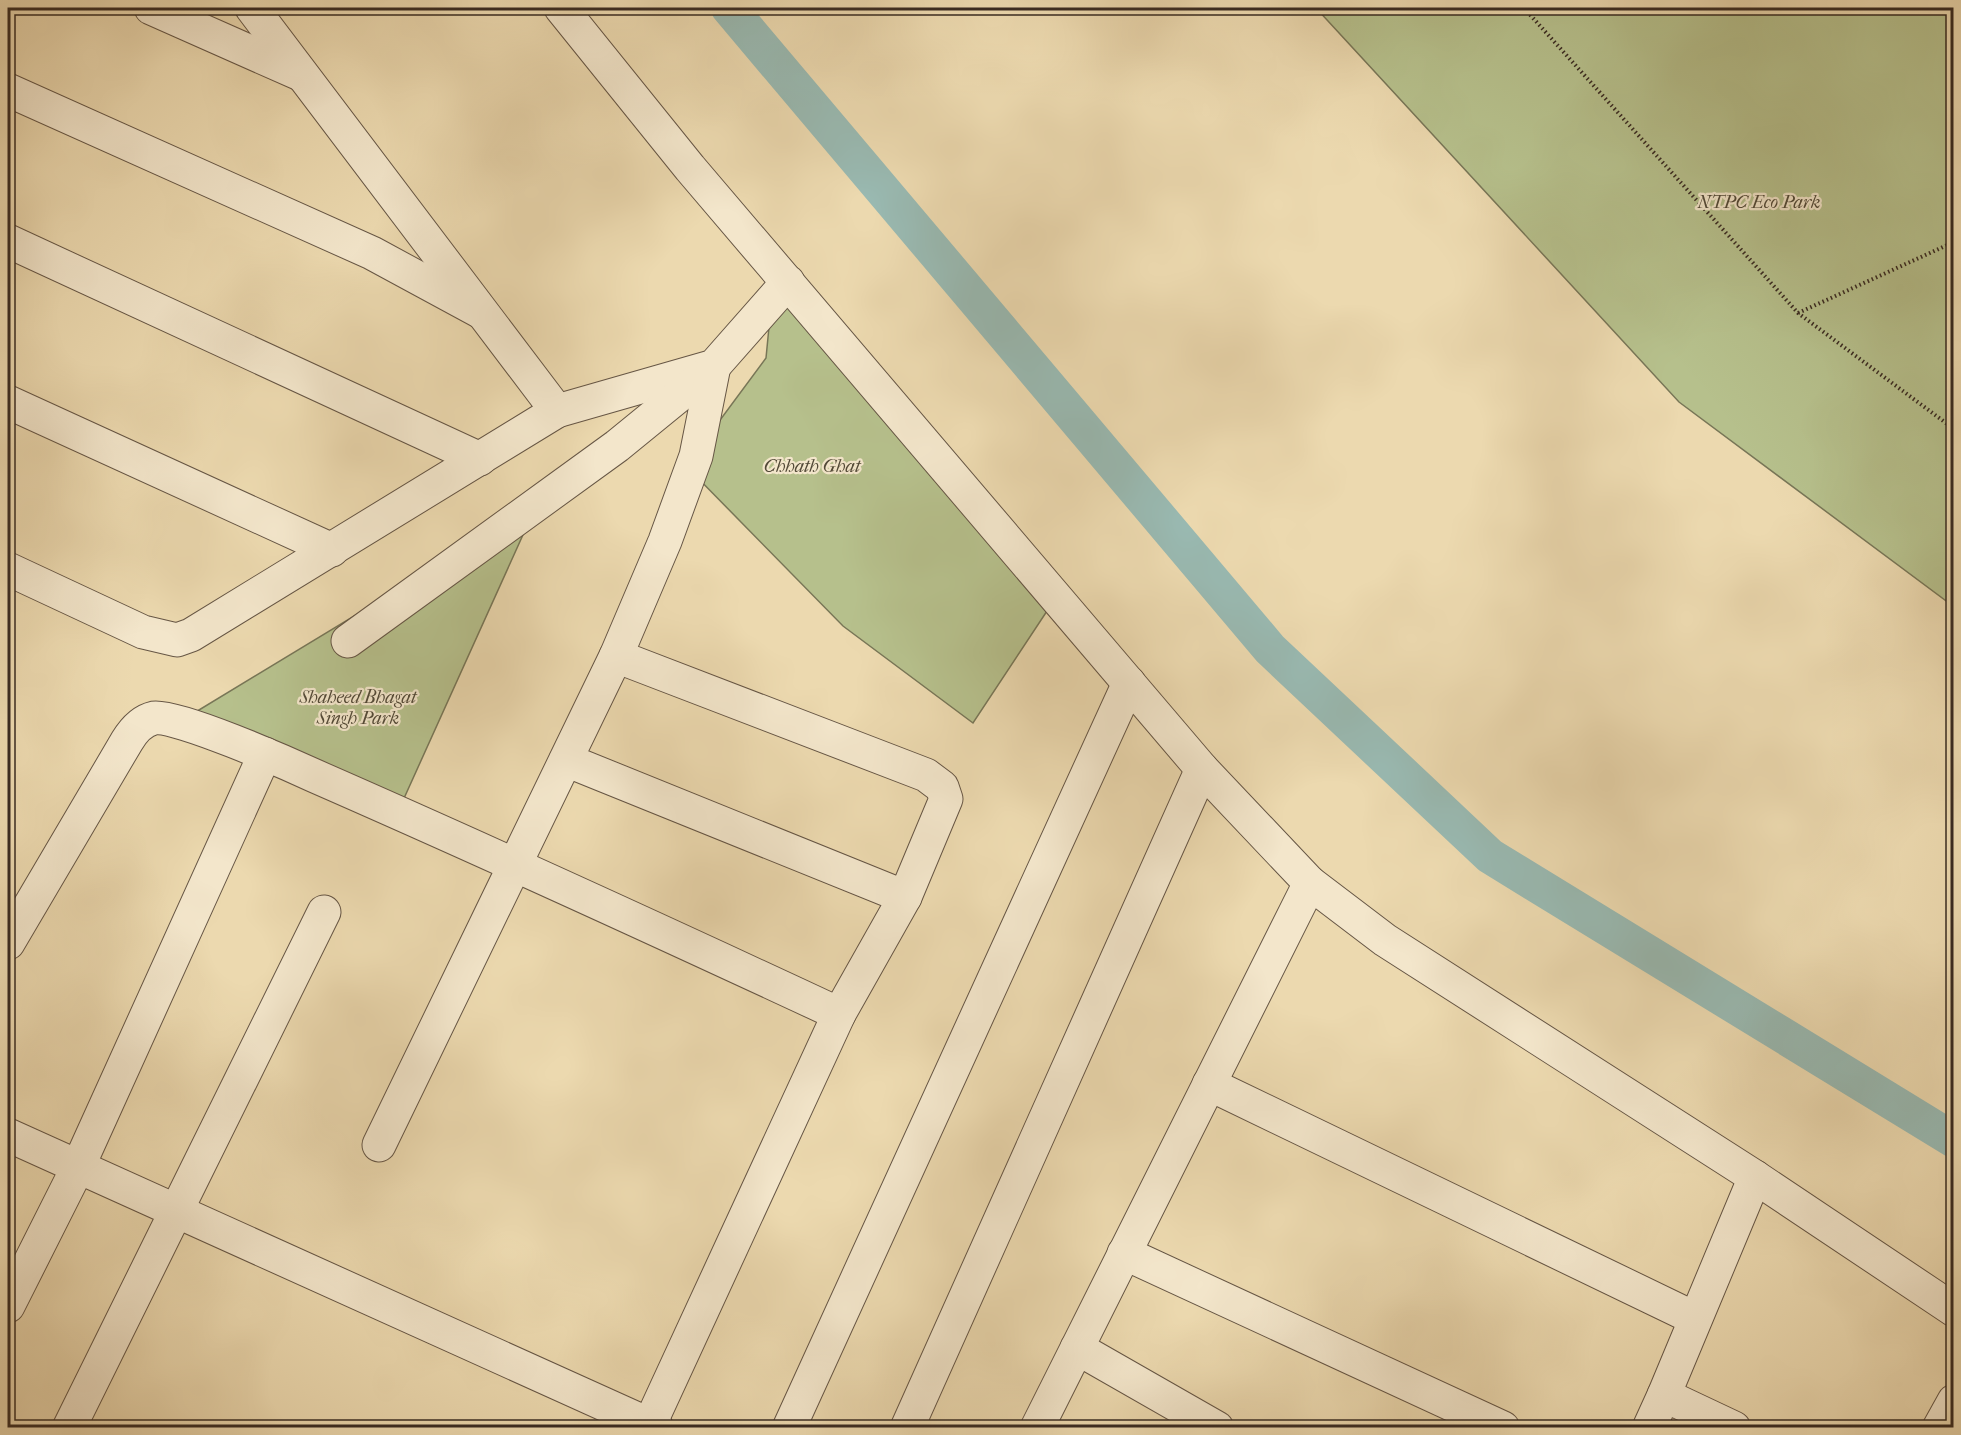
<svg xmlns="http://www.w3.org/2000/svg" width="1961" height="1435" font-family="'IM FELL French Canon',serif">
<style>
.green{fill:#b6c08c;stroke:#787657;stroke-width:1.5}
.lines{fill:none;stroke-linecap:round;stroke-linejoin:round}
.canal{stroke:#99b9b1;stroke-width:36}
.minor-casing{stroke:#665645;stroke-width:35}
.path{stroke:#392b22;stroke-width:4;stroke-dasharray:1.5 3;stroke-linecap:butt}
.minor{stroke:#f3e6cb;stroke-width:33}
.labels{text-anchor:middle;stroke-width:4.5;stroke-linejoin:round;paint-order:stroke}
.park-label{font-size:18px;font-style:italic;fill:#524937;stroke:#f3e6cb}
</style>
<rect width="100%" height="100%" fill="#ecd9af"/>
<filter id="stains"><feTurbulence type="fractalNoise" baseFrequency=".00333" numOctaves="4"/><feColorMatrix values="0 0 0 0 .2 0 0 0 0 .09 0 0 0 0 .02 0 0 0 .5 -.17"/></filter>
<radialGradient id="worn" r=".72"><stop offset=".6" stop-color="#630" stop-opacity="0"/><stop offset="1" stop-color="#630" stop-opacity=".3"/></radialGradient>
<g class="green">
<polygon points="1316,8 1953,8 1953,606 1679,402"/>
<polygon points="773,286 1049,608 973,723 843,626 686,466 766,358"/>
<polygon points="536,506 396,816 194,713"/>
</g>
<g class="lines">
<polyline class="canal" points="729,8 1270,649 1490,856 1954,1140"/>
<g class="minor-casing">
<g id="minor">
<polyline points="151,8 300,74"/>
<polyline points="252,8 557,411"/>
<polyline points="561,8 690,168 1202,769 1310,883 1385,940 1755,1177 1954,1310"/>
<polyline points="8,90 372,253 481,312"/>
<polyline points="8,241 480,459"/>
<polyline points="8,402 332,550"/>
<polyline points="8,569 143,632 177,640 191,635 557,411 714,366 788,282"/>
<polyline points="348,641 617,446 704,375"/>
<polyline points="616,656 926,775 942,787 946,799 905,897 839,1014 648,1428"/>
<polyline points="566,760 905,897"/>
<path d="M8 943 127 741C133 731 141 721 154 718 176 714 289 764 315 776 491 853 665 933 839 1014"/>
<polyline points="1209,1084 1694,1318"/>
<polyline points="8,1135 657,1428"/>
<polyline points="379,1145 616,656 665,541 696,456 714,366"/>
<polyline points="1124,1253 1503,1428"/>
<polyline points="8,1306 78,1167 265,754"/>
<polyline points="1077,1348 1217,1428"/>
<polyline points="1664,1395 1755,1177"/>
<polyline points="69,1428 324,912"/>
<polyline points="789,1428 1129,683"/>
<polyline points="907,1428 1202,769"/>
<polyline points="1037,1428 1310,883"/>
<polyline points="1649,1428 1664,1395 1734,1428"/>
<polyline points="1939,1428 1954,1401"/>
</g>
</g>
<g class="path">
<polyline points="1524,8 1798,313 1954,429"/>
<polyline points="1798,313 1954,242"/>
</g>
<use href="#minor" class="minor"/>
</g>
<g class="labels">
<g class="park-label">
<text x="1759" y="208">NTPC Eco Park</text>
<text x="812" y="472">Chhath Ghat</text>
<text x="358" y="703">Shaheed Bhagat<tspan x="358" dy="21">Singh Park</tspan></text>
</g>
</g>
<rect width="1961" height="1435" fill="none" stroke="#ecd9af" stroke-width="30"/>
<rect x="9" y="9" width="1943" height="1417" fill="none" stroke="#392b22" stroke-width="3"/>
<rect x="15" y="15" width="1931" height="1405" fill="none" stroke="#392b22" stroke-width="1.5"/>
<rect width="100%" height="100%" filter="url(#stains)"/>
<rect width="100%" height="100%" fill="url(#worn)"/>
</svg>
